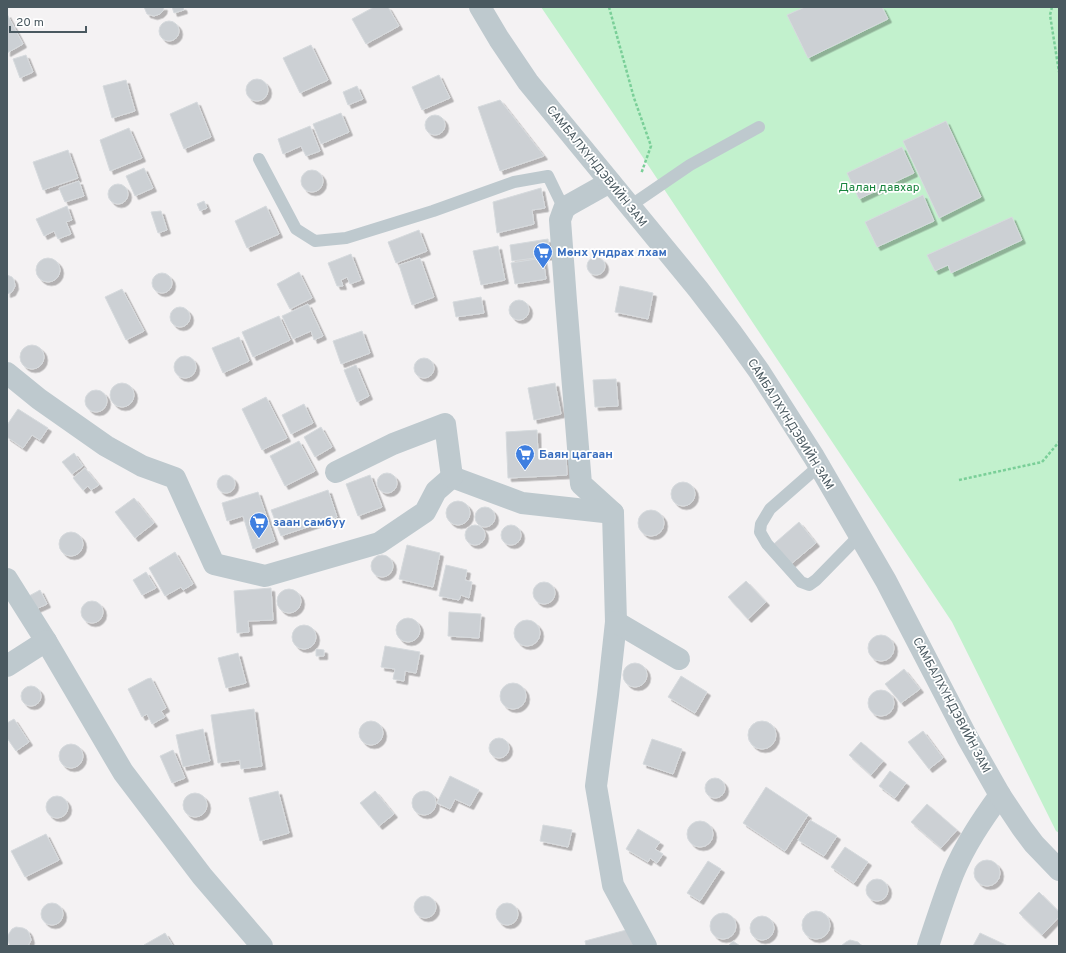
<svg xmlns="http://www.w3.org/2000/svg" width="1066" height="953" font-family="Overpass,sans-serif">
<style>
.green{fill:#c2f1cd}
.building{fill:#ccd0d4;stroke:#d6dadd;filter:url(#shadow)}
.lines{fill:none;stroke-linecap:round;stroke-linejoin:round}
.path{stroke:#7acf98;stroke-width:2.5;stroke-dasharray:3 2;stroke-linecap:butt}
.service{stroke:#bec9ce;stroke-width:12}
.minor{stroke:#bec9ce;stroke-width:22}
.tertiary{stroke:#bec9ce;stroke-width:22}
.labels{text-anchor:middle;stroke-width:3.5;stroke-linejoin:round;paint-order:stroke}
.street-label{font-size:12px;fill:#4a5960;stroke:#fff}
.park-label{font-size:12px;fill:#17843d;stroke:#fff}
.shop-label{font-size:12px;font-weight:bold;fill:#366cbe;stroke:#fff;text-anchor:start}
</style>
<defs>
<filter id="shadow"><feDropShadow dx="3.5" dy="3.5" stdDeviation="0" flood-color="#0004"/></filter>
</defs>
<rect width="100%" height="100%" fill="#f4f2f3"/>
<polygon class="green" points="541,7 1059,7 1059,833 1056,831 952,622 640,153"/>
<g class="building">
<polygon points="144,7 164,7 163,11 160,14 154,16 147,14"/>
<polygon points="172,7 183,7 184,10 174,13"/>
<polygon points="374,7 388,7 399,26 366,44 352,19"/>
<polygon points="805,7 882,7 888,19 808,58 787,15"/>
<polygon points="7,14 23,44 7,53"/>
<circle cx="169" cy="31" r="10"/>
<polygon points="311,45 328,80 300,93 283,58"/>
<polygon points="26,55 33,72 20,78 13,59"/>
<polygon points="439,75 450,98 422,110 412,87"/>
<circle cx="257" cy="90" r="11"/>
<polygon points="126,80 135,111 112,118 103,86"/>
<polygon points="357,86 363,99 348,105 343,92"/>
<polygon points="500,100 544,156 500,171 478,107"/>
<polygon points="197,102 211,137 184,149 170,114"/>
<polygon points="341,113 349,132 321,144 313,124"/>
<circle cx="435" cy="125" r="10"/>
<polygon points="946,121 981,197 939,218 903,141"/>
<polygon points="310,126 320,151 306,156 301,146 283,154 278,139"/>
<polygon points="129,128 142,158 110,171 100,140"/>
<polygon points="902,147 914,173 859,199 847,173"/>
<polygon points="68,150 78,178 43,190 33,162"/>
<polygon points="144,168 153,188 135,196 126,176"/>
<circle cx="312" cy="181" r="11"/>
<polygon points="79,181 84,196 65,202 59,188"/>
<circle cx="118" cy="194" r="10"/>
<polygon points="541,188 545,208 532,210 534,224 497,233 493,202"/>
<polygon points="923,195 934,221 877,247 865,222"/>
<polygon points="204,201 207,208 200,211 197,204"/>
<polygon points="67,206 72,220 66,222 71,234 58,239 54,231 44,236 36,219"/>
<polygon points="266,206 279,234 247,248 235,221"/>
<polygon points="161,211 167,230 158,233 151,212"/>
<polygon points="1012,217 1022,240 951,273 948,265 935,271 927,255"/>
<polygon points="419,230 427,251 396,263 388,242"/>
<polygon points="548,239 550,256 512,261 510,245"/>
<polygon points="498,246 505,280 481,285 473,251"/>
<polygon points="351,254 361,280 350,284 347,277 341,280 343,286 337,286 328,263"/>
<circle cx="596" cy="266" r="9"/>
<circle cx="48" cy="270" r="12"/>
<polygon points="420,258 434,297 412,305 399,265"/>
<polygon points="543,258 546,279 515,284 511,263"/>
<polygon points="299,272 312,298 290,309 277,284"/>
<circle cx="162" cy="283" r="10"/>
<polygon points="7,275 12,277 14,280 15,286 12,292 7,294"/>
<polygon points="620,286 653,293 648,319 615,312"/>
<polygon points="122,289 144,331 126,340 105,297"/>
<polygon points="481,297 484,313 456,317 453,302"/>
<circle cx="519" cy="310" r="10"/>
<polygon points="308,304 323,336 314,340 311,331 293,339 282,316"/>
<circle cx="180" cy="317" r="10"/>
<polygon points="279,316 290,340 253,357 242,332"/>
<polygon points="362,331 370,353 341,364 333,341"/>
<polygon points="239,337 249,361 223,373 212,348"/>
<circle cx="32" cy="357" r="12"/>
<circle cx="185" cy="367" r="11"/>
<circle cx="424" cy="368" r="10"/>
<polygon points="356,365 369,396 357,402 344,370"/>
<polygon points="616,379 618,406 595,407 593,380"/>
<polygon points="555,383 561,414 534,420 528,388"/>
<circle cx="122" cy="395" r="12"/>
<circle cx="96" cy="401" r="11"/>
<polygon points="266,397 287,438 262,450 242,409"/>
<polygon points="304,404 313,423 291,434 282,415"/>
<polygon points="18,409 48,428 40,440 32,435 23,448 7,437 7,425"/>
<polygon points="321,427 332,447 315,457 304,437"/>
<polygon points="537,430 538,456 566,455 567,475 508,478 506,432"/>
<polygon points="299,441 315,471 285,486 270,456"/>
<polygon points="74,453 83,466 72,474 62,462"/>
<polygon points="85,468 99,485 91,490 88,486 83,490 73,478"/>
<circle cx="387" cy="483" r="10"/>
<circle cx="226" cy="484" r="9"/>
<polygon points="370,475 382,507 358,516 346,484"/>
<circle cx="683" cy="494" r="12"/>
<polygon points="328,490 337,517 281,536 271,510"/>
<polygon points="258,492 275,541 253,549 243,516 227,521 222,503"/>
<polygon points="134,498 154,523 135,538 115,512"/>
<circle cx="458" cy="513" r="12"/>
<circle cx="485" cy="517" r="10"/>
<circle cx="651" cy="523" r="13"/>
<polygon points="799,522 816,543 785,569 768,549"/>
<circle cx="475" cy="535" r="10"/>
<circle cx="511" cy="535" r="10"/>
<circle cx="71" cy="544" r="12"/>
<polygon points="407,545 440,553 433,587 399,579"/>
<polygon points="175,552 193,584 183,590 181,587 165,596 149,568"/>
<circle cx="382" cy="566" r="11"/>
<polygon points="446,565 467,570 465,580 472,582 469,598 461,595 459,600 439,596"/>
<polygon points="146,572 156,588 142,595 133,580"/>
<polygon points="746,581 766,602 748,619 728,597"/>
<circle cx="544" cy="593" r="11"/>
<polygon points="271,588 273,620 248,621 249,632 237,633 234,591"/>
<circle cx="289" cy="601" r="12"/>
<polygon points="40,590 47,604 36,609 29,596"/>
<circle cx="92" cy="612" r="11"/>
<polygon points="449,612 481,614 479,638 448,636"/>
<circle cx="408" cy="630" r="12"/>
<circle cx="527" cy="633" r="13"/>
<circle cx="304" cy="637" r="12"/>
<circle cx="881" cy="648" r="13"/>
<polygon points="385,646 420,652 416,673 405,671 404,681 393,679 395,669 381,667"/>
<polygon points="316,649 324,650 324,656 316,656"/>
<polygon points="238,653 246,683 226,688 218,658"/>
<circle cx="635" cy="675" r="12"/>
<polygon points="904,669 920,689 901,703 885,684"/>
<polygon points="681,676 707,692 695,713 668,697"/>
<polygon points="151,678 166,708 161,711 165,717 152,724 147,714 142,717 128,689 147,679"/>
<circle cx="513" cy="696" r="13"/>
<circle cx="31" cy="696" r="10"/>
<circle cx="881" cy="703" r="13"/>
<polygon points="254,709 262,766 241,769 240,760 218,763 211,715"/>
<polygon points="14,719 29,742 16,751 7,738 7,723"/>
<circle cx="762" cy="735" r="14"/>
<circle cx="371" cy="733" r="12"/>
<polygon points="203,729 210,761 183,767 176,735"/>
<polygon points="923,731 943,758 929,769 908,742"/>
<circle cx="499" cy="748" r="10"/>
<polygon points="652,739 682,749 673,774 643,764"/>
<polygon points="861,742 883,761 871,775 849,755"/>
<circle cx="71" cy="756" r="12"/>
<polygon points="173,750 185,778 172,783 160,756"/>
<polygon points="890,771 906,783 895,798 879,786"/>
<polygon points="450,776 479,790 470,806 455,799 450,809 437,803"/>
<circle cx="715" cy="788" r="10"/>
<polygon points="766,787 808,815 785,851 743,823"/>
<circle cx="424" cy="803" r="12"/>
<polygon points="278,791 289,833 260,841 249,798"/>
<polygon points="375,791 394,814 379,826 360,803"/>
<circle cx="195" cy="805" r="12"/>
<circle cx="57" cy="807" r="11"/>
<polygon points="927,804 957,830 941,848 911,822"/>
<polygon points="810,820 837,836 824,856 798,840"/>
<circle cx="700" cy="834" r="13"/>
<polygon points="543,825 572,830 568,847 540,841"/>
<polygon points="638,829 660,842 655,849 663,854 657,863 650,858 648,862 626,849"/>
<polygon points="46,834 59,860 25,877 11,851"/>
<polygon points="845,847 868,862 854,883 831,867"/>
<circle cx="987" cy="873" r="13"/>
<polygon points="708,861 721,869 700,901 687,893"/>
<circle cx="877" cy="890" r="11"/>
<polygon points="1039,892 1059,912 1059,917 1042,935 1019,913"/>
<circle cx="425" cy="907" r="11"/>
<circle cx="52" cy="914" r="11"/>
<circle cx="507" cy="914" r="11"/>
<circle cx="816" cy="925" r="14"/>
<circle cx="723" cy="926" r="13"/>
<circle cx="762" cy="928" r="12"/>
<polygon points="16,927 23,928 27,930 29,933 31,940 28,946 10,946 7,939 8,935 12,929"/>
<polygon points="630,929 635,946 586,946 585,941"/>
<polygon points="165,933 173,946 144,946 144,945"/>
<polygon points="980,933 1008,946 973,946"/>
<polygon points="850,940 858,942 862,946 841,946 846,942"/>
<polygon points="733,941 740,946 728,946"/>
</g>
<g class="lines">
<g class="path">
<polyline points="609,7 634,98 651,146 641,174"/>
<polyline points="1052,7 1050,15 1059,72"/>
<polyline points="959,480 1042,462 1059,442"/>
</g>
<g class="service">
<polyline points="259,159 296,229 315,241 346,238 433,211 514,182 548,176 564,209"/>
<polyline points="630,206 690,165 759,127"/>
<polyline points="819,466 770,509 761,524 760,532 767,544 801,582 809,585 816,580 860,535"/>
</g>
<g class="minor">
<polyline points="610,182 569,205 564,209 560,220 566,301 581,484 613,513 616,622 608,695 596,786 613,885 646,946"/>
<polyline points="7,373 39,399 106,446 142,466 175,478 214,564 265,576 379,543 425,512 436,491 452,477 522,503 613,513"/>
<polyline points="336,472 393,444 445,424 452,477"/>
<polyline points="7,579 46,641 123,772 202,876 262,946"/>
<polyline points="616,622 679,659"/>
<polyline points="7,666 46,641"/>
<path d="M928 946C936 922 944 897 953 874 965 845 982 820 1000 795"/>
</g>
<polyline class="tertiary" points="480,7 499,39 528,82 698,289 731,332 759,371 814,457 886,581 967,737 1000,795 1022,828 1034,844 1059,870"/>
</g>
<defs>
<g id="supermarket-pin" transform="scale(1)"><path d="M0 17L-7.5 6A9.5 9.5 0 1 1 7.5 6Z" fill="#3f7fe0" stroke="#fff"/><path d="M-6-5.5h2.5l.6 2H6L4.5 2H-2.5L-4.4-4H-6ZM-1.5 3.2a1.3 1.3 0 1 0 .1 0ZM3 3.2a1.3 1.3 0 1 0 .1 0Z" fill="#fff"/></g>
</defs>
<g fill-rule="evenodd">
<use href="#supermarket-pin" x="543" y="252"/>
<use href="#supermarket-pin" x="525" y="454"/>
<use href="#supermarket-pin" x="259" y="522"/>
</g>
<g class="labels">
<g class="street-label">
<text transform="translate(597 166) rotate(51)" y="4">САМБАЛХҮНДЭВИЙН ЗАМ</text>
<text transform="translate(791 424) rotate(58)" y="4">САМБАЛХҮНДЭВИЙН ЗАМ</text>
<text transform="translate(952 705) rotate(62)" y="4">САМБАЛХҮНДЭВИЙН ЗАМ</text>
</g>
<g class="park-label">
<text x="879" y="191">Далан давхар</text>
</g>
<g class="shop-label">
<text x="557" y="256">Мөнх ундрах лхам</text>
<text x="539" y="458">Баян цагаан</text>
<text x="273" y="526">заан самбуу</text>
</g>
</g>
<rect width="1066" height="953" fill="none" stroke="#4a5960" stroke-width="16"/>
<path d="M10 26v6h76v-6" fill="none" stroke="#4a5960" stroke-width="2"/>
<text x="16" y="26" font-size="12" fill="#4a5960" stroke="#ffffff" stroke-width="3" paint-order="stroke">20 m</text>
</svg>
